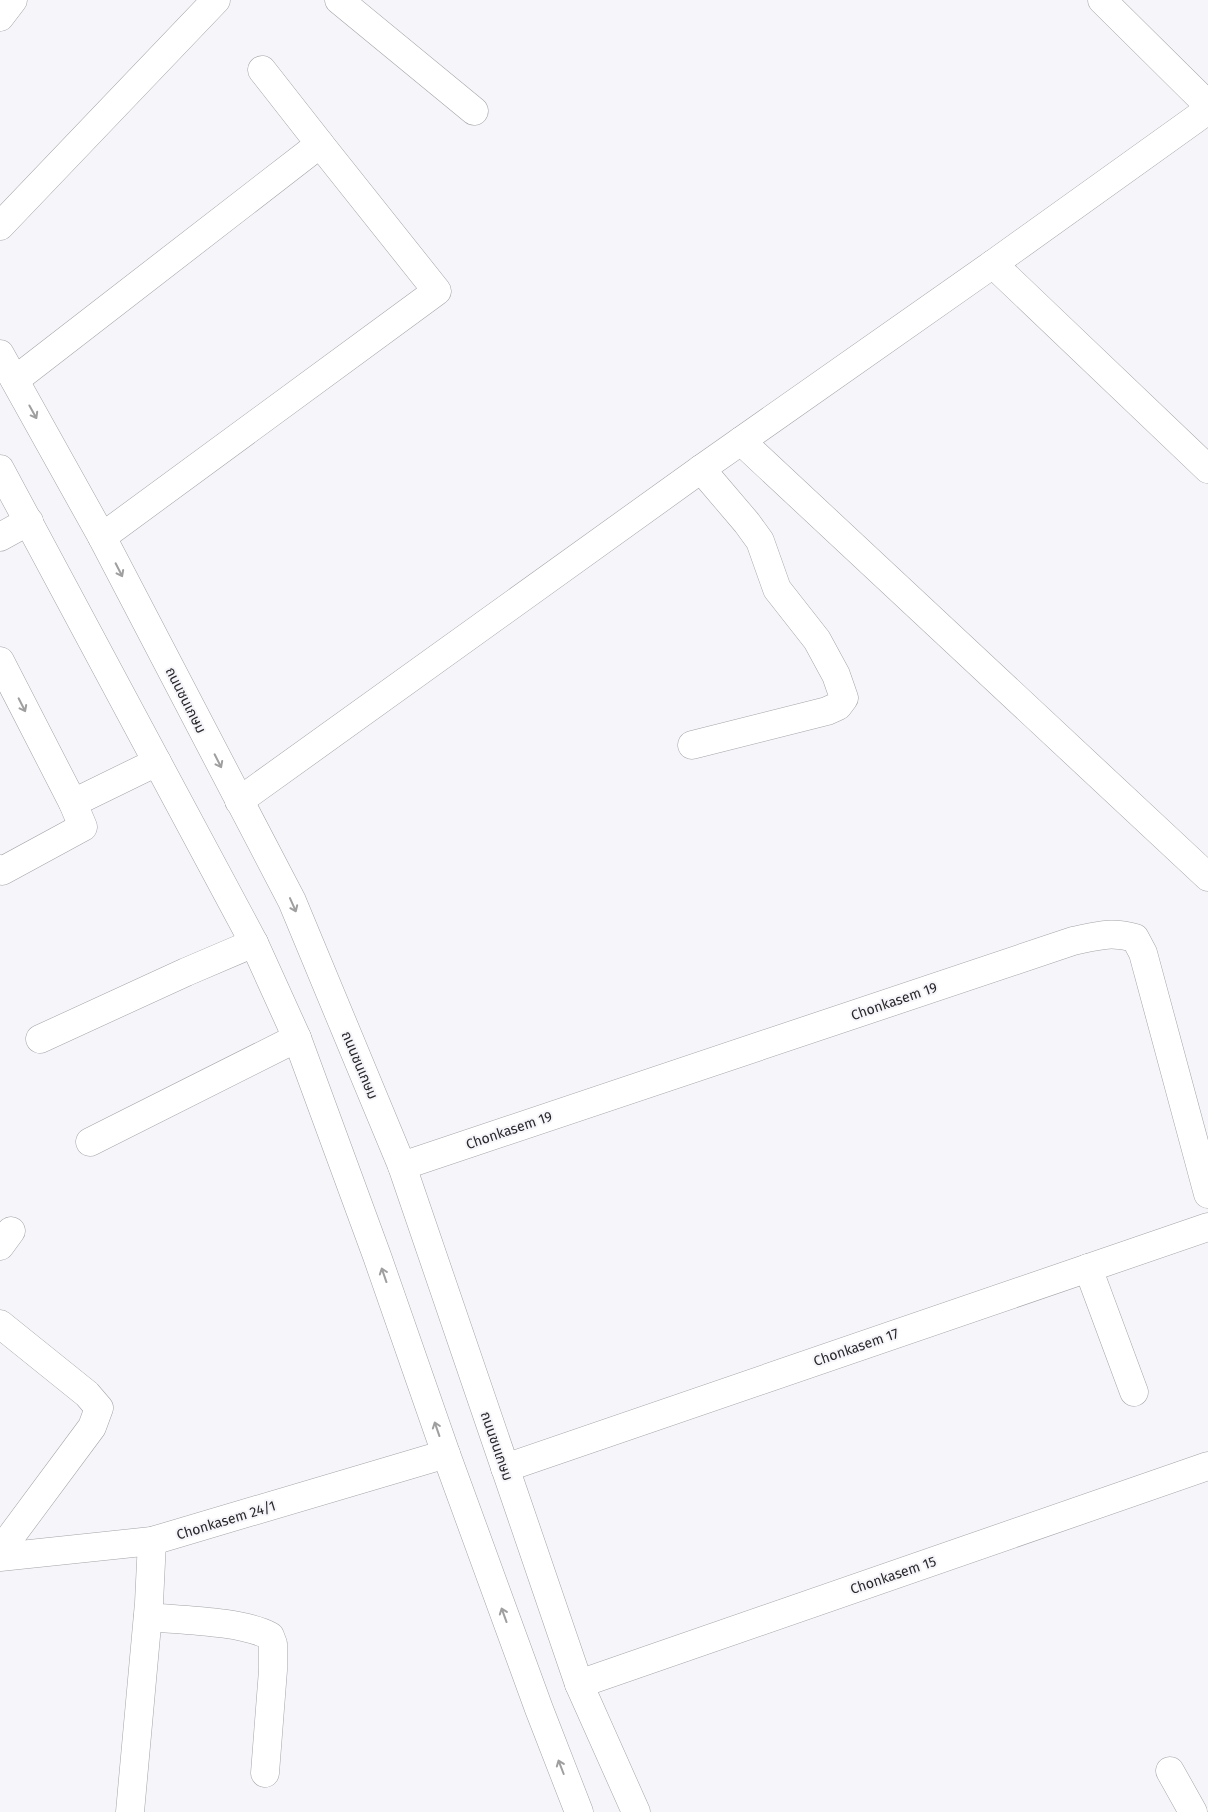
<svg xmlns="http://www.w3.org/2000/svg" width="1208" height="1812" font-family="'Fira Sans','Noto Sans Thai',sans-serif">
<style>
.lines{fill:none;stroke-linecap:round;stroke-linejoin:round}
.minor-casing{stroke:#a3a4a8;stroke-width:29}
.major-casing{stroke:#a3a4a8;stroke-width:29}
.minor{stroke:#fff;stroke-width:28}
.major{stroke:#fff;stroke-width:28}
.oneway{stroke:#9f9fa0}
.labels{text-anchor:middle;stroke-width:4;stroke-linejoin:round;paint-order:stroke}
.street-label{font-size:14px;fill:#29292b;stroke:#f5f5fa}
</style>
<rect width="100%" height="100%" fill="#f5f5fa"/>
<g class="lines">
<g class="minor-casing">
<g id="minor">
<polyline points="339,0 474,111"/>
<polyline points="1102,0 1208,105"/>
<polyline points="0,17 13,0"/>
<polyline points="262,70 320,144"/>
<polyline points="0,226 216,0"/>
<polyline points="993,264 1208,469"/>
<polyline points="15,380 320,144 437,291 102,537"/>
<polyline points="741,441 1208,877"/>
<polyline points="0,537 29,521"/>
<polyline points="0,661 73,803 83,827 2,871 0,869"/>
<polyline points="692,745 827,711 838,706 844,698 836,675 817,640 777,589 760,541 747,523 701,469"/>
<polyline points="239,801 701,469 993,264 1208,110"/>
<polyline points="73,803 157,762"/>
<polyline points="40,1039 186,972 254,943"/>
<polyline points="90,1142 297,1038"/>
<path d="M402 1166 1073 941C1097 936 1110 931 1135 938L1143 953 1208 1194"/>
<polyline points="0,1246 11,1231"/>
<polyline points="1088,1268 1134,1392"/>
<polyline points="0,1324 87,1394 99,1408 92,1427 0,1551"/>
<polyline points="505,1468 1208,1227"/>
<polyline points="0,1557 152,1541 446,1454"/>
<path d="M148 1617C180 1620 242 1621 270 1636L273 1644V1670L265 1773"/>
<polyline points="579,1684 1208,1466"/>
<polyline points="1170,1771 1193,1812"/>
<polyline points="130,1812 149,1603 152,1541"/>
</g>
</g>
<g class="major-casing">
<g id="major">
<polyline points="0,354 102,537 292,901 402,1166 579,1684 636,1812"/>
<polyline points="0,469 254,943 297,1038 377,1256 446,1454 539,1709 579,1812"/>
</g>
</g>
<use href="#minor" class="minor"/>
<use href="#major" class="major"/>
</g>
<defs><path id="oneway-shaft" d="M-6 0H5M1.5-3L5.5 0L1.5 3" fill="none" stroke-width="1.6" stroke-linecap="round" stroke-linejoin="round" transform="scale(1.25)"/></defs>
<g class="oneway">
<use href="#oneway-shaft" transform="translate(33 412) rotate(61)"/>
<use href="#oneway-shaft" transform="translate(119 570) rotate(63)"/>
<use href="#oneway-shaft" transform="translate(22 705) rotate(63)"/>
<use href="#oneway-shaft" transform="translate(218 761) rotate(63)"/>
<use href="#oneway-shaft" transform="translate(293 905) rotate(66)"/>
<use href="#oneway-shaft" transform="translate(384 1275) rotate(-109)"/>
<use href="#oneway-shaft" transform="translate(437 1429) rotate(-109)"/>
<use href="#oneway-shaft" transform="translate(504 1615) rotate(-110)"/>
<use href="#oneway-shaft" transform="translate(561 1767) rotate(-111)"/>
</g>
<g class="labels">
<g class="street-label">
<text transform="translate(186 700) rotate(63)" y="5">ถนนชนเกษม</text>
<text transform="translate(894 1001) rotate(-19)" y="5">Chonkasem 19</text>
<text transform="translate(360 1065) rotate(67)" y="5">ถนนชนเกษม</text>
<text transform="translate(509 1130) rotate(-19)" y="5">Chonkasem 19</text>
<text transform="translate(856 1347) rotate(-19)" y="5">Chonkasem 17</text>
<text transform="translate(497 1446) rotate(71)" y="5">ถนนชนเกษม</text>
<text transform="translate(226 1520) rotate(-17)" y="5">Chonkasem 24/1</text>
<text transform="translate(893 1575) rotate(-19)" y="5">Chonkasem 15</text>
</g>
</g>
</svg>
